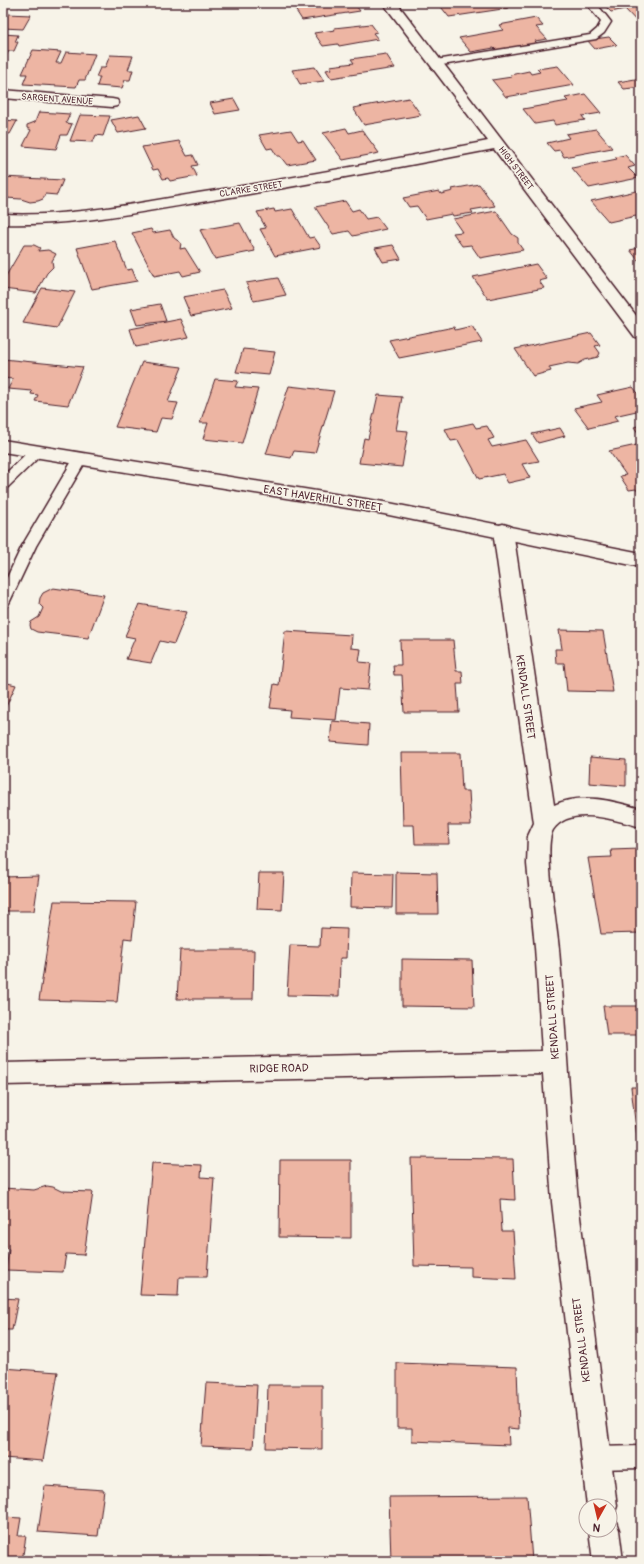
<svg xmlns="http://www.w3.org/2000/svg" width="644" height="1564" font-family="Pangolin,sans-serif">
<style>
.building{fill:#edb5a3;stroke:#4a1f2b}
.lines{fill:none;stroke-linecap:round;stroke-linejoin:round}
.service-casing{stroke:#4a1f2b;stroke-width:3}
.minor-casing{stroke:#4a1f2b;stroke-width:3}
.secondary-casing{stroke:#4a1f2b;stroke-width:3}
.service{fill:#f7f3e8;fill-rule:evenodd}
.minor{fill:#f7f3e8;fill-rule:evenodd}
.secondary{fill:#f7f3e8;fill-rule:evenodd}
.labels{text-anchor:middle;stroke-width:3;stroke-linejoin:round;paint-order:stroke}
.far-street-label{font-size:9px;fill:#4a1f2b;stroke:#f7f3e8}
.street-label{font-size:11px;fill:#4a1f2b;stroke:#f7f3e8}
</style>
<rect width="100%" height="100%" fill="#f7f3e8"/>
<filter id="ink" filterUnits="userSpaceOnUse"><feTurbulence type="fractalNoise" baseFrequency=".025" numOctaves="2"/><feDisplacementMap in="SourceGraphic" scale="8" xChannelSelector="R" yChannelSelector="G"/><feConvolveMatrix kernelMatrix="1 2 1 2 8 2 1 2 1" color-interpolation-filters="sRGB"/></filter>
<g filter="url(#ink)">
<g class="building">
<polygon points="317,3 354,3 360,11 302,20 293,6"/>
<polygon points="438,3 505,3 509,8 449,17"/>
<polygon points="602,3 641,3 641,26 625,9 611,12"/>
<polygon points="3,11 8,12 7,14 31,15 23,29 3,28"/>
<polygon points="536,18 543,26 536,27 547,39 535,41 537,43 497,51 494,48 471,52 459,38 503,30 499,25"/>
<polygon points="371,24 377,32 373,33 378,39 339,46 338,44 323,46 314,33 335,30 334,28"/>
<polygon points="3,34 18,35 15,42 18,42 14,51 9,51 6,56 3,55"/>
<polygon points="609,37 617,45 595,49 587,40"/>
<polygon points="33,50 61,52 56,63 61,63 66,52 95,54 85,80 79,80 76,87 23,84 27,74 22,74"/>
<polygon points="386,54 395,68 331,78 326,70 332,69 330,66 354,63 351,59"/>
<polygon points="110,55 133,56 128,70 133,70 130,80 125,80 122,88 97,86 100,77 96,77 100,68 105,68"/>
<polygon points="558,66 574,85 506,97 492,80 512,77 510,75 529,71 531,74 540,72 537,69"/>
<polygon points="315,67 324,81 300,84 292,70"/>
<polygon points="641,78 641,87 624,89 618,82"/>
<polygon points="585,94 601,113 582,116 585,120 555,125 553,121 535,124 523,109 568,101 565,98"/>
<polygon points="409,98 421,115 364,125 353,108"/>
<polygon points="234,99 240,110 215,114 210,103"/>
<polygon points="39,112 70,114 66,123 72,124 67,135 61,135 56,149 23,146 31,130 27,128 27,125 35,122"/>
<polygon points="80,115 110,116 103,136 96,135 93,142 70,141"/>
<polygon points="139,115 146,128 118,133 111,120"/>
<polygon points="3,120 17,121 10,134 3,133"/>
<polygon points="346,128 349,133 362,130 379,153 343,160 323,133"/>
<polygon points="596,129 612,148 564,157 560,150 554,151 547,143 569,138 566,134"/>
<polygon points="291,130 298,141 303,140 316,160 287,165 280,156 277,156 272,148 267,149 259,135"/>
<polygon points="179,141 187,156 193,155 198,165 192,166 197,176 170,181 168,178 163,179 158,169 153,170 142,147"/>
<polygon points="625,155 635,166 628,168 638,178 589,188 572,168 617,159 615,157"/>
<polygon points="3,177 63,180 57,195 45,194 43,199 38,201 30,202 21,199 6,198 3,202"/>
<polygon points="479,184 495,206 471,210 473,213 453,216 452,214 426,219 417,206 409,207 403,198 439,191 441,194 453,191 452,189"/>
<polygon points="641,190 641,217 638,218 636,216 609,222 591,201"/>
<polygon points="345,201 352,211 359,209 366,219 377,217 386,229 353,236 349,231 333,234 315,207"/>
<polygon points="274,209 275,212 292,209 309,238 314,237 321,247 275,256 260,229 266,228 257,212"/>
<polygon points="496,211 512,234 518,238 518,243 523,250 480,258 471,245 462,246 453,233 462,232 453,219"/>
<polygon points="240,223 255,251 215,259 200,230"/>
<polygon points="151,229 153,233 170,230 174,238 181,243 180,249 185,248 200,272 183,276 180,271 154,276 132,233"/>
<polygon points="115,241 127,270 132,269 137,281 92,289 77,248"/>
<polygon points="641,244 641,264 630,250 639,248 636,245"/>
<polygon points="24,245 34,245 40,248 38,251 48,250 56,254 52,261 53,267 47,273 36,293 3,289 3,281"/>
<polygon points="393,245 401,259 383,262 375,248"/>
<polygon points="536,264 547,279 539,281 544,288 488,299 473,277"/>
<polygon points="278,278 286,295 254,301 246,283"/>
<polygon points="42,288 75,292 57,328 23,323"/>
<polygon points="223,290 232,308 191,316 183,297"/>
<polygon points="160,304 166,321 137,325 131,309"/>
<polygon points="181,319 189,337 136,347 130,329"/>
<polygon points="472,326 482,342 399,358 389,340 454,327 455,330"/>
<polygon points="591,333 600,345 595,346 600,353 598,357 585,360 578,364 568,363 549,367 551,371 533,376 515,349"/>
<polygon points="243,349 275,352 269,375 236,372"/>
<polygon points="3,359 83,367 68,405 35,401 38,395 31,394 32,391 8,389 13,379 3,378"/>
<polygon points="142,362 182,367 168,402 178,403 172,419 161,418 156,432 115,427"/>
<polygon points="215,379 238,381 235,387 258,389 242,443 203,439 208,423 200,423"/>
<polygon points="289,386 334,391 315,453 294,451 291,458 266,454"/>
<polygon points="633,387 641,397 641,410 614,416 618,421 589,428 574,408 602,402 597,395"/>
<polygon points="378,395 402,397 396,430 408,431 402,467 359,463 364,438 368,439"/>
<polygon points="473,423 476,428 487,426 494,438 488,440 492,447 526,440 539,461 522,464 530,478 508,483 503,474 479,479 458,440 451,441 445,429"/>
<polygon points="641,425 641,437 634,427"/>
<polygon points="560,428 565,436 538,443 532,434"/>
<polygon points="641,444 641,497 636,489 629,490 620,476 626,475 609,451"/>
<polygon points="53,588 104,595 88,638 37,632 31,629 30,625 31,622 39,617 43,608 39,604 40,598 43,593"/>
<polygon points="139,604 187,612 174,644 160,641 151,663 126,659 135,638 125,636"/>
<polygon points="559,630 603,631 613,692 567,691 564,663 556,663 555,649 562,649"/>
<polygon points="285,631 352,635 351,648 361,649 359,662 371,663 368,690 340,688 336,720 289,717 290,710 270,708 274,684 279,685"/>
<polygon points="400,640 453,640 456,671 462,671 463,684 457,684 459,712 404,712 402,675 394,675 393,665 401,665"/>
<polygon points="3,682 16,685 3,713"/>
<polygon points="332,721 369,724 368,745 330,742"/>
<polygon points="401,753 460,753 462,791 469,791 471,825 448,825 449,844 415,844 414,825 403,825"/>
<polygon points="590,757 626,760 626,786 589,783"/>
<polygon points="640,849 641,933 601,934 588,858 612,857 611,850"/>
<polygon points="396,872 437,873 438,914 396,914"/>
<polygon points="259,873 284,873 282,910 257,909"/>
<polygon points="351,873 393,874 392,908 350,907"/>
<polygon points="39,876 34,911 3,911 3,877"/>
<polygon points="54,901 136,902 132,939 124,938 117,1002 39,1000"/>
<polygon points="321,928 347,929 346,958 340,958 339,996 287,995 290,945 320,946"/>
<polygon points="180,950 254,950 253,999 177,999"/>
<polygon points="402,959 472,960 474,1007 402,1006"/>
<polygon points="603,1006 641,1006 641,1035 607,1035"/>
<polygon points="631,1087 641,1087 641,1146 638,1146"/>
<polygon points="411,1158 513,1159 515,1200 500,1199 502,1231 513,1231 516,1279 471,1277 471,1267 414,1266"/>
<polygon points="280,1160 351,1160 351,1238 279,1237"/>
<polygon points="152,1163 202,1165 201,1177 214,1178 207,1277 179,1277 178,1296 140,1295"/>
<polygon points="47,1186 53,1187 61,1191 93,1192 84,1255 66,1254 63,1272 6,1270 9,1249 3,1248 3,1188 34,1190"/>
<polygon points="3,1298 18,1299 12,1330 3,1330"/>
<polygon points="397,1363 517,1367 519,1429 508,1428 509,1445 412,1441 412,1428 397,1428"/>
<polygon points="3,1368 58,1372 43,1461 3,1458"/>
<polygon points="206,1383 257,1385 253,1448 201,1446"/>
<polygon points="268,1385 322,1385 322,1449 266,1448"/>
<polygon points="45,1486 104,1490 98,1536 38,1532"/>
<polygon points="527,1496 532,1561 391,1561 389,1497"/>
<polygon points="3,1517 21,1518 18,1536 26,1536 22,1561 3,1561"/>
<polygon points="259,1557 332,1561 259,1561"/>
<rect x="103" y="1558" width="93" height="3"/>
</g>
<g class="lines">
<g class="service-casing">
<g id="service">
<polygon points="586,3 596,3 611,22 604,33 596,39 436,66 431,63 436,60 590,35 597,29 601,22"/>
<polygon points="36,448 41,449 43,452 41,455 8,487 3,489 3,476 31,449"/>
<polygon points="80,455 85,456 87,459 36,546 10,601 8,605 3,606 3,586 22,546 75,456"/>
<polygon points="641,1446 641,1468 596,1469 588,1466 585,1458 588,1450 596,1447"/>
</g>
</g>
<g class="minor-casing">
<g id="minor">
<path d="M383 3H397L641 322V338L635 337 494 149C396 168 299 186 201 202 136 213 70 226 3 224V214C69 217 133 204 198 193 295 178 391 160 488 141Z"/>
<polygon points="3,90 112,99 117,100 119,103 117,106 112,107 3,98"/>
<path d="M503 524 510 526 513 531 554 805C582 792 613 801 641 809V827C618 821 570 804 553 830 543 845 557 927 559 949 566 1033 570 1117 578 1201 582 1235 587 1268 591 1301 600 1370 608 1438 617 1506L613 1517 611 1518 615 1519 619 1530 623 1561H593L589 1530H610V1506H587L552 1202 543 1074 3 1085V1063L542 1051 535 947 527 864 528 836 534 823 493 531 496 526Z"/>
</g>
</g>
<g class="secondary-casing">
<polygon id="secondary" points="3,440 384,502 641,553 641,567 384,514 3,452"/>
</g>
<use href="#service" class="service"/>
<use href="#minor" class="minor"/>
<use href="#secondary" class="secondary"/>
</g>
</g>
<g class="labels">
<g class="far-street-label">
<text transform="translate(57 99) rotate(4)" y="3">SARGENT AVENUE</text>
<text transform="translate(516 168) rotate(53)" y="3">HIGH STREET</text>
<text transform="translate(251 189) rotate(-9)" y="3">CLARKE STREET</text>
</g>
<g class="street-label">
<text transform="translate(323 498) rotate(9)" y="4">EAST HAVERHILL STREET</text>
<text transform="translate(526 697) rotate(82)" y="4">KENDALL STREET</text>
<text transform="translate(552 1017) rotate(-94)" y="4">KENDALL STREET</text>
<text transform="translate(279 1068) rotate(-1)" y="4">RIDGE ROAD</text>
<text transform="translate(581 1340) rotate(-97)" y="4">KENDALL STREET</text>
</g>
</g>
<rect width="644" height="1564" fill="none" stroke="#f7f3e8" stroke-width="16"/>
<rect x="8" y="8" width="628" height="1548" fill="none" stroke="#4a1f2b" stroke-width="1.5" filter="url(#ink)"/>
<g transform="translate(598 1518) rotate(188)"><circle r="19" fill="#f7f3e8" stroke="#b29e9c"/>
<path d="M0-3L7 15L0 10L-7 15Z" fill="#c8321e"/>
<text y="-6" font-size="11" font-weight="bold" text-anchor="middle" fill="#4a1f2b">N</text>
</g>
</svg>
